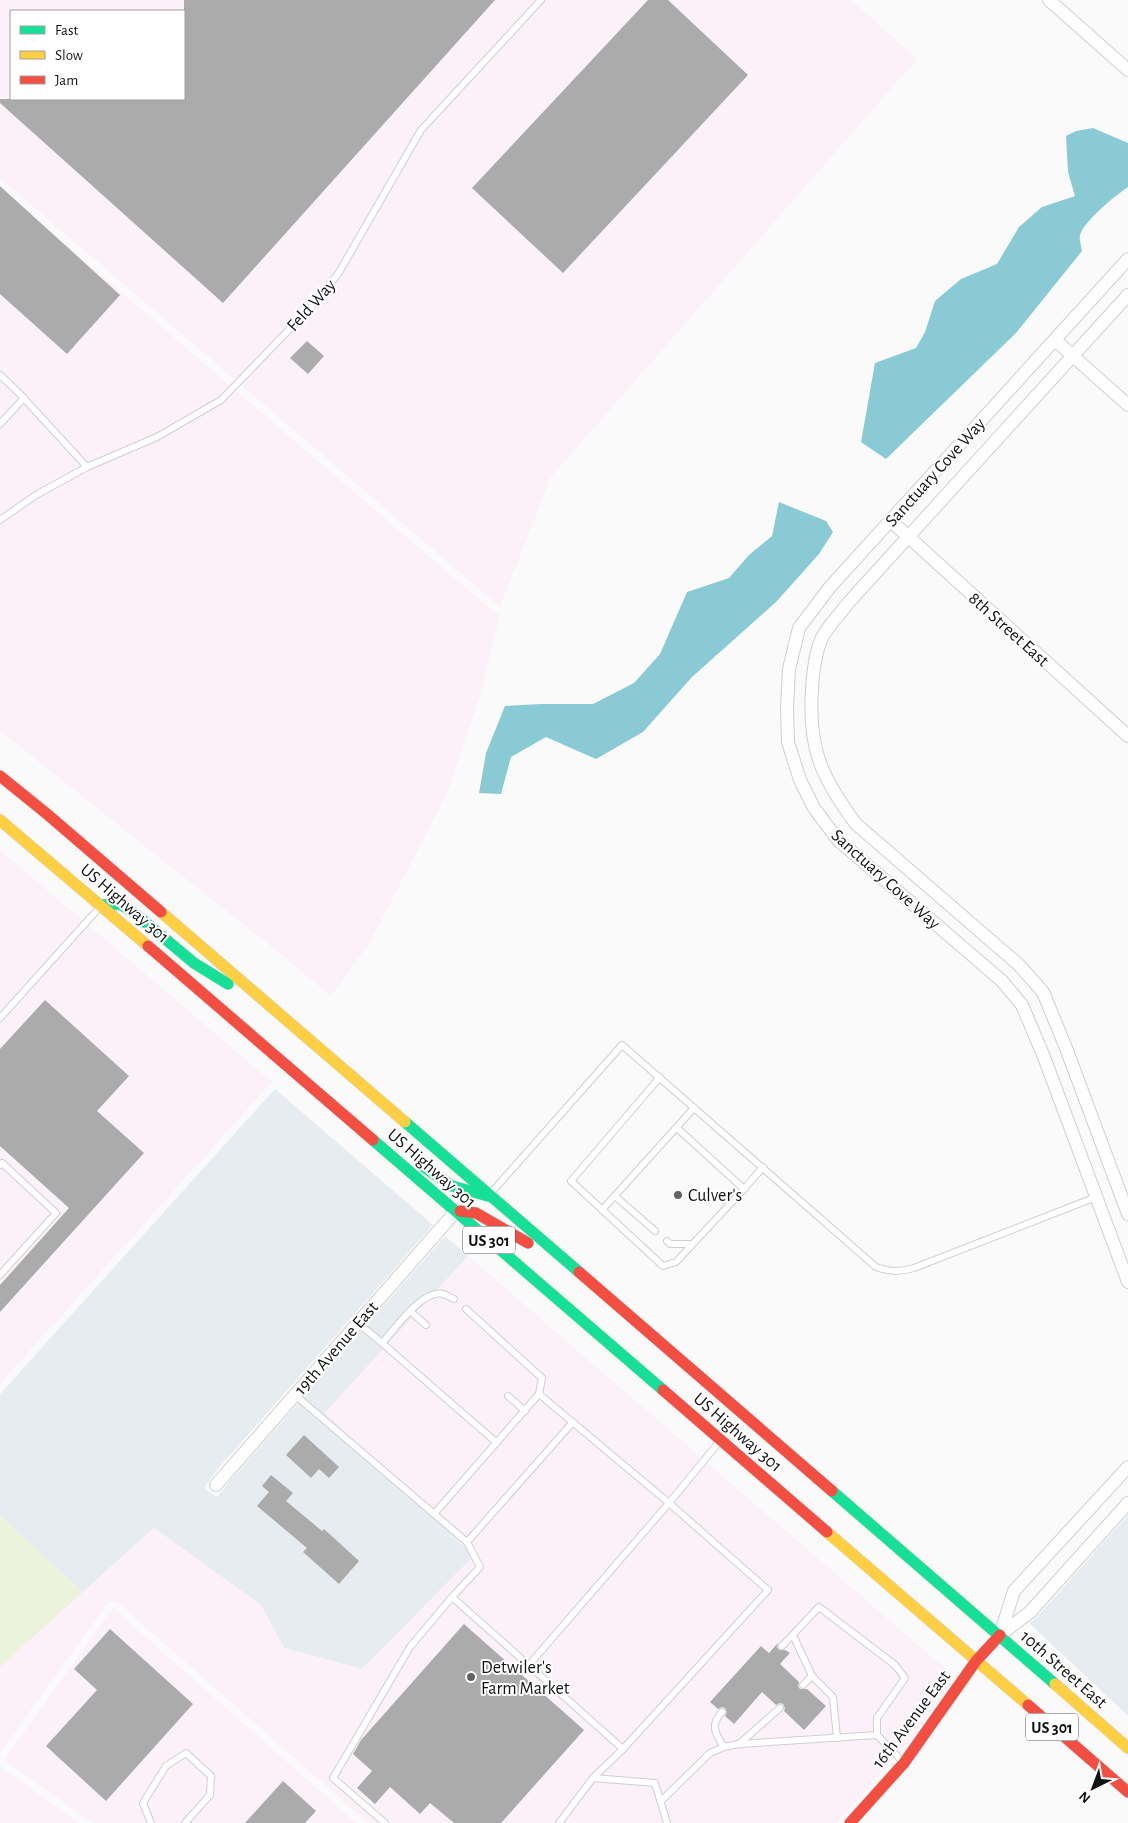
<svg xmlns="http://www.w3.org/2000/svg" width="1128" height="1823" font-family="'Alegreya Sans',sans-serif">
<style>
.built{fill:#e7ecf0}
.industrial{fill:#fcf1f9;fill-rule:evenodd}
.green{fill:#ecf3dc}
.water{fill:#89cad4}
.building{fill:#ababac}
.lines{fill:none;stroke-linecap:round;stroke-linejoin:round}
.lane-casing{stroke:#cfcfd0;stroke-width:8}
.street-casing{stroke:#cfcfd0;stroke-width:14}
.fast-casing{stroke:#cfcfd0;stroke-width:12}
.slow-casing{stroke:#cfcfd0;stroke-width:12}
.jam-casing{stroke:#cfcfd0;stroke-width:12}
.lane{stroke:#fefefe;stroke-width:6}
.street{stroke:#fefefe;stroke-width:12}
.fast{stroke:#16e098;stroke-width:11}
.slow{stroke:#ffcf43;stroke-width:11}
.jam{stroke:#f24e42;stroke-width:11}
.poi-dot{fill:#636364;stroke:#fff;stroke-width:2}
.labels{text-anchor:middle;stroke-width:4;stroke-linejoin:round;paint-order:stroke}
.shield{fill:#fff;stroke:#585959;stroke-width:1}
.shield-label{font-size:16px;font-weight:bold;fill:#111212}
.street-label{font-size:18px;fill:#111212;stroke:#fff}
.poi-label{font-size:18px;fill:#111212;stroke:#fff;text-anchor:start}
</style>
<rect width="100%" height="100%" fill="#fafafb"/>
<g class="built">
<polygon points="275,1089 433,1225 216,1471 204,1488 217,1497 229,1482 445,1236 468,1256 325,1413 474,1556 362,1669 284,1648 261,1605 154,1528 83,1592 0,1516 0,1394"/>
<polygon points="1128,1515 1128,1716 1029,1623 1037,1617"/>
</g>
<g class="industrial">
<path d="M0 0H851L917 59 551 477 500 607 0 178ZM11 11H184V99H11Z"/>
<polygon points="0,188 495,613 500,614 482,690 447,794 370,942 331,996 272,947 0,731"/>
<polygon points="0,850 272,1082 0,1384"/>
<polygon points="468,1256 955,1677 916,1732 837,1823 368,1823 116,1601 112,1601 107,1604 0,1753 0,1667 154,1528 261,1605 284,1648 362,1669 474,1556 325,1413"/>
<polygon points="113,1608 356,1823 93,1823 4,1760"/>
<polygon points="0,1767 79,1823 0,1823"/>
</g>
<polygon class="green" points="0,1516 83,1592 0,1667"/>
<g class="water">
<path d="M1093 128 1128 143V187C1116 195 1084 221 1080 235 1079 239 1081 246 1082 251L1016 333 886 459 861 442 875 363 916 348 925 332 935 301 961 279 997 264 1019 227 1042 207 1075 196 1068 172 1066 136 1076 131Z"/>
<polygon points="779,502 826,521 833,532 819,554 776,602 692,677 643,732 596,759 546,737 511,757 501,794 479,793 486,753 505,706 541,704 593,704 634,683 660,654 687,592 729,578 749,555 772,536"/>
</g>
<g class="building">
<polygon points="184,0 495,0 223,303 0,103 0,99 184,99"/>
<polygon points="648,0 668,0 748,75 563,273 472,188"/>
<polygon points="0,186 120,295 67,354 0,294"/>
<polygon points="307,341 324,356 308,374 290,358"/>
<polygon points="45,1000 129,1076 97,1111 144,1153 0,1312 0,1285 69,1208 0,1146 0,1049"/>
<polygon points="304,1435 339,1467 329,1478 319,1469 311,1478 286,1455"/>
<polygon points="271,1475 293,1493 286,1501 322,1531 324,1529 359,1561 339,1584 303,1552 307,1548 257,1506 269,1492 262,1486"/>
<polygon points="464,1624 584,1730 501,1823 454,1823 430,1803 420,1814 390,1787 375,1804 357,1788 372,1771 353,1754 361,1740"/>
<polygon points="110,1629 193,1704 106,1801 46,1746 97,1690 74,1669"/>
<polygon points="778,1643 777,1647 779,1650 785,1650 790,1653 780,1664 799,1682 798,1686 800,1689 807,1689 826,1706 804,1730 784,1711 785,1708 783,1704 780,1703 776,1705 762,1692 734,1724 725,1716 727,1712 725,1708 722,1707 718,1709 710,1702 761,1646 769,1653"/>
<polygon points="283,1781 316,1811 305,1823 245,1823"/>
</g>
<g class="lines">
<g class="lane-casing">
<g id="lane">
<polyline points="0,375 18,392 87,467"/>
<polyline points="0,424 24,398"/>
<polyline points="0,520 36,495 87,467 157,437 221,400 311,307 338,274 421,130 541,0"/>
<polyline points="0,1018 99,908"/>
<polyline points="660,1077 571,1181 663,1266 676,1262 744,1189 677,1128"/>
<polyline points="0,1165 2,1163 56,1213 0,1275"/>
<polyline points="744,1189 763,1167"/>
<path d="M490 1194 622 1045 876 1267C891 1272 899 1272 914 1268L1096 1197"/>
<polyline points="615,1196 655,1231"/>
<polyline points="602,1210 694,1108"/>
<polyline points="667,1241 670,1244 692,1244"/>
<path d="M454 1299C451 1298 447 1295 443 1294 422 1289 395 1329 382 1343L497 1443"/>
<polyline points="410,1311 426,1325"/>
<polyline points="358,1323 382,1343"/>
<polyline points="295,1395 467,1542 480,1567 452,1597"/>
<polyline points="508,1396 525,1411"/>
<polyline points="434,1514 539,1394 542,1378 466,1309"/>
<polyline points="467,1542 573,1422"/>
<polyline points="793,1635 812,1676 833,1697 837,1738"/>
<polyline points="782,1646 819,1607 895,1665 905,1678 877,1718 877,1735 902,1761"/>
<polyline points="529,1665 669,1503 539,1394"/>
<polyline points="803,1685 812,1676"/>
<path d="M722 1712C709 1726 716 1734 724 1747"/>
<polyline points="739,1744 780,1708"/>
<polyline points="623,1749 768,1590 669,1503 720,1441"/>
<polyline points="593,1778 655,1783 667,1823"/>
<polyline points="661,1801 710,1753 724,1747 739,1744 877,1735"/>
<polyline points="151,1823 143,1803 166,1766 186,1753 211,1776 210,1795 185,1823"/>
<polyline points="385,1823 333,1778 410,1647 452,1597 623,1749 593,1778 559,1823"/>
</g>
</g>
<g class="street-casing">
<g id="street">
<polyline points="1049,0 1128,70"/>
<polyline points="1128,259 830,587 799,628 789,669 787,708 788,742 800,780 814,808 838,840 1002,981 1022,1005 1044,1057 1128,1282"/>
<path d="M1128 295 849 602C841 613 826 628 821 640 815 654 813 673 812 689 808 748 821 777 856 824L1019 965 1043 992 1066 1048 1128 1214"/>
<polyline points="1055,340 1128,405"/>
<polyline points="891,521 1128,736"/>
<polyline points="216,1485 456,1211"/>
<polyline points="1000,1635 1014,1591 1128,1467"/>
<polyline points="1000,1635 1030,1612 1128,1503"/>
</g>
</g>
<g class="fast-casing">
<g id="fast">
<polyline points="101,905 120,904 133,912 194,963 228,984"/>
<polyline points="405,1122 579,1272"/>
<polyline points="373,1140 663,1390"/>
<polyline points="421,1165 452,1186 488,1196"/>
<polyline points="832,1491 1055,1684"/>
</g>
</g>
<g class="slow-casing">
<g id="slow">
<polyline points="0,820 148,946"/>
<polyline points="161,912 405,1122"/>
<polyline points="827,1532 1028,1705"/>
<polyline points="1055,1684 1128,1748"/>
</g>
</g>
<g class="jam-casing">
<g id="jam">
<polyline points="0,776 47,814 161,912"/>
<polyline points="148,946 373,1140"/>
<polyline points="460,1211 476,1213 528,1243"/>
<polyline points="579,1272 832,1491"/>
<polyline points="663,1390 827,1532"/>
<polyline points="1028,1705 1128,1792"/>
<polyline points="850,1823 904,1763 976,1661 1000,1635"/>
</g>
</g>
<use href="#lane" class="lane"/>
<use href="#street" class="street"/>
<use href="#fast" class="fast"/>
<use href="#slow" class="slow"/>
<use href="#jam" class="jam"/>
</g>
<g class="poi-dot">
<circle cx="678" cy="1195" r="5"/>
<circle cx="471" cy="1677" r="5"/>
</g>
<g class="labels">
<g class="shield">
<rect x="463" y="1226.5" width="52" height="27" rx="4"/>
<rect x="1026" y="1713.5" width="52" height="27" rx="4"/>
</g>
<g class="shield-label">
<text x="489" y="1246">US 301</text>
<text x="1052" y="1733">US 301</text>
</g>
<g class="street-label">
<text transform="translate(311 305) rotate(-48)" y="6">Feld Way</text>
<text transform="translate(935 472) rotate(-48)" y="6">Sanctuary Cove Way</text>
<text transform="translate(1009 629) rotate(42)" y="6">8th Street East</text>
<text transform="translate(886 879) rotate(42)" y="6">Sanctuary Cove Way</text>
<text transform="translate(125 903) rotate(41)" y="6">US Highway 301</text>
<text transform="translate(432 1168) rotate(41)" y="6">US Highway 301</text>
<text transform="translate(336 1348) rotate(-49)" y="6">19th Avenue East</text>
<text transform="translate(738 1432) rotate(41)" y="6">US Highway 301</text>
<text transform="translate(1064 1669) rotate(41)" y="6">10th Street East</text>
<text transform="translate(911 1719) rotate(-53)" y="6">16th Avenue East</text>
</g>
<g class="poi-label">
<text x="688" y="1201">Culver's</text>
<text x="481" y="1673">Detwiler's<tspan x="481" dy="21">Farm Market</tspan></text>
</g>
</g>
<rect x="10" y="10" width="175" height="90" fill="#ffffff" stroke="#a0a0a0"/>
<rect x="20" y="26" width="25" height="8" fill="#16e098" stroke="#a0a0a0"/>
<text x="55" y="35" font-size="15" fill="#111212">Fast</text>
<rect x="20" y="51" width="25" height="8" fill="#ffcf43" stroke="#a0a0a0"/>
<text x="55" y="60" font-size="15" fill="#111212">Slow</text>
<rect x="20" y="76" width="25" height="8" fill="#f24e42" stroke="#a0a0a0"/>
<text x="55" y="85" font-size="15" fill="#111212">Jam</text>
<g transform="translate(1093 1788) rotate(222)" stroke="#ffffff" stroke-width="4" paint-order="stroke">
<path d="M0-4L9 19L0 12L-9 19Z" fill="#111212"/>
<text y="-8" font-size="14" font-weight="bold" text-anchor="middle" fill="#111212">N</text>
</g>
</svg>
